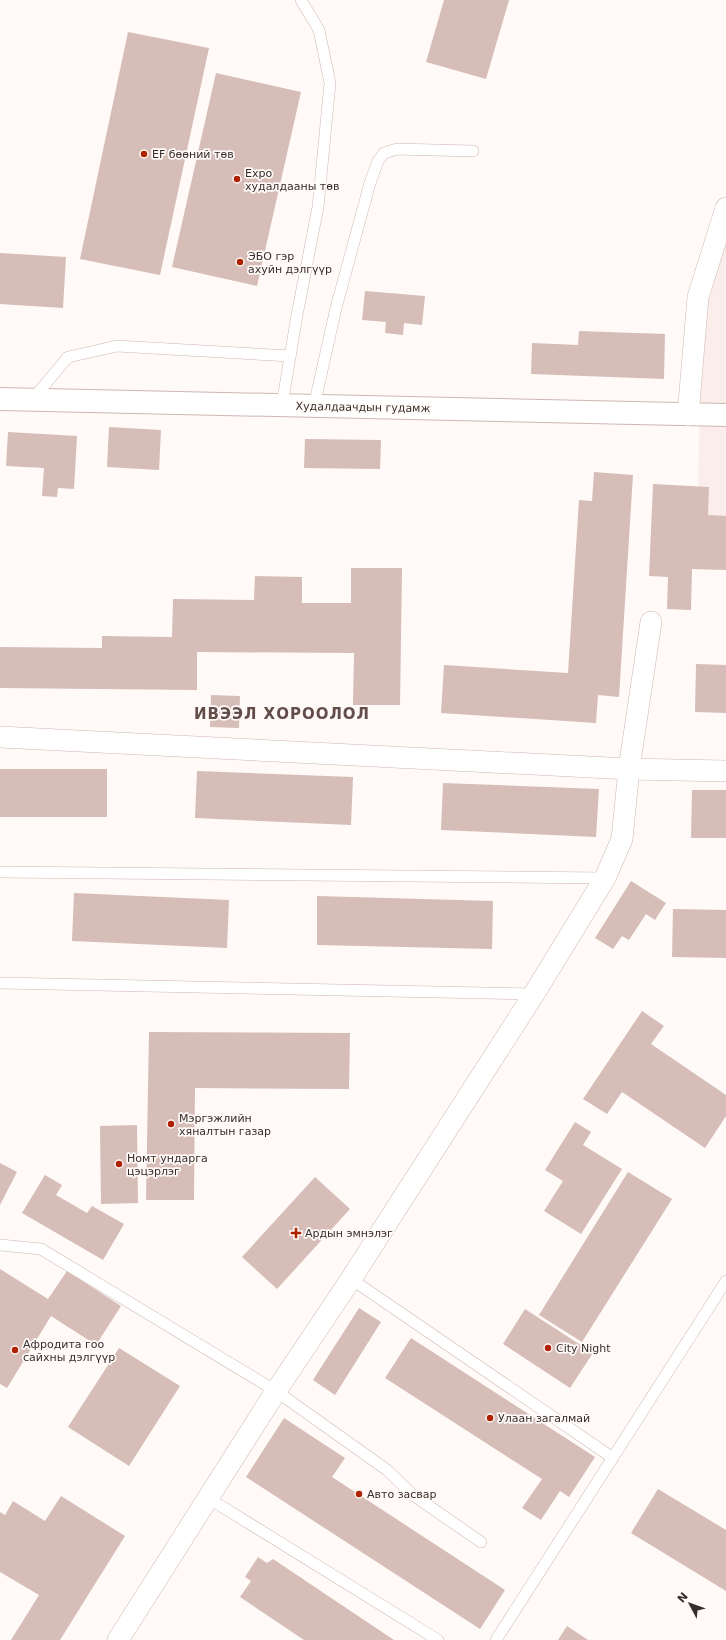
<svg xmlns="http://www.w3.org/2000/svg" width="726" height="1640" font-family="'DejaVu Sans',sans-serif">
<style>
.built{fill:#fbedea}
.building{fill:#d6bdb7}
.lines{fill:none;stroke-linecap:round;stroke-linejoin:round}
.service-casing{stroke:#cfb6b0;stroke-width:12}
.minor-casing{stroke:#cfb6b0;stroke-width:22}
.secondary-casing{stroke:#cfb6b0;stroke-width:24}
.service{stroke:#fff;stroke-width:11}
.minor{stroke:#fff;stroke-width:21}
.secondary{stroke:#fff;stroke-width:22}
.poi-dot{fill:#af2200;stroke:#fffaf8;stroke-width:1.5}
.labels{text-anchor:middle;stroke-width:3.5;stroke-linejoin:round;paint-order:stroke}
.poi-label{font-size:11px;fill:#372d2a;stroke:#fffaf8;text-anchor:start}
.street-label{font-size:11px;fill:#372d2a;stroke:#fffaf8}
.district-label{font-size:15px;font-weight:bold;letter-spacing:1px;fill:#624d48;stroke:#fffaf8}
</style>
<rect width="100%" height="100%" fill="#fffaf8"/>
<polygon class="built" points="726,224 726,544 697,543 702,299"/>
<g class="building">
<polygon points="444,0 509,0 486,79 426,62"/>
<polygon points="128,32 209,48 160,275 80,259"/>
<polygon points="216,73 301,92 257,286 172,267"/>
<polygon points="0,253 66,257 63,308 0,304"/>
<polygon points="365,291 425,296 422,325 404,323 403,335 385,333 386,322 362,320"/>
<polygon points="579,331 665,334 664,379 531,374 532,343 578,345"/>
<polygon points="109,427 161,430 159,470 107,467"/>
<polygon points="8,432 77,436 74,489 58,488 57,497 42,496 44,468 6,466"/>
<polygon points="305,439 381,440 380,469 304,468"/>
<polygon points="594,472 633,475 619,697 598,695 596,723 441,713 444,665 568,673 579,500 592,501"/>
<polygon points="653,484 709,487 708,515 726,516 726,570 692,569 691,610 667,609 668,577 649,576"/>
<polygon points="351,568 402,568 400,705 353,705 354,653 197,652 197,690 0,688 0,647 102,648 102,636 172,637 173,599 254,600 255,576 302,577 302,603 351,603"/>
<polygon points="696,664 726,665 726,713 695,712"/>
<polygon points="211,695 240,696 239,728 210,727"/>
<rect x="0" y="769" width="107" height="48"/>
<polygon points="197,771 353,777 351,825 195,818"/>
<polygon points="443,783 599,789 596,837 441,830"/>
<polygon points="692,790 726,790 726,838 691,838"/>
<polygon points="631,881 666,903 655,920 646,914 629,940 622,936 613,949 595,938"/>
<polygon points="74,893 229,900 227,948 72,941"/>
<polygon points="317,896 493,901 492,949 317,945"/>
<polygon points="673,909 726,910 726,958 672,957"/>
<polygon points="642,1011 664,1026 651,1044 726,1095 726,1116 705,1148 622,1092 607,1114 583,1099"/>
<polygon points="149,1032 350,1033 349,1089 195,1088 194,1200 146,1200"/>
<polygon points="575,1122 591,1132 583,1145 622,1169 581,1234 544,1211 563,1181 545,1170"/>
<polygon points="137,1125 138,1203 101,1204 100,1126"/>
<polygon points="0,1163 17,1172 0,1205"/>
<polygon points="628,1172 672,1199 582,1342 539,1315"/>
<polygon points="45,1175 62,1185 56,1195 87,1213 92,1206 124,1224 103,1260 22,1213"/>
<polygon points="315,1177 350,1209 277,1289 242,1257"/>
<polygon points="0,1269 48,1299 67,1271 121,1306 96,1345 51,1316 7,1388 0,1384"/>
<polygon points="359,1308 381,1322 335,1395 313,1380"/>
<polygon points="525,1309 593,1353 570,1388 503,1344"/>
<polygon points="411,1338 595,1457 569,1497 560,1491 541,1520 522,1508 542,1479 385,1378"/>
<polygon points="119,1348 180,1386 129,1466 68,1427"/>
<polygon points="284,1418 345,1458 332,1477 505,1590 480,1629 246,1477"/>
<polygon points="658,1489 726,1530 726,1591 631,1533"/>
<polygon points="61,1496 125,1536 60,1640 11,1640 39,1595 0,1572 0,1512 5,1515 13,1501 45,1521"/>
<polygon points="258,1557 267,1563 273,1559 394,1640 304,1640 240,1597 251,1581 245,1577"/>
<polygon points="567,1626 588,1640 558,1640"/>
</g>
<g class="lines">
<g class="service-casing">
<g id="service">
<polyline points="32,400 68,357 117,346 290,356"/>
<polyline points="282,405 297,315 318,207 330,83 319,30 301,0"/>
<polyline points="314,406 336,308 370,183 378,161 384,153 397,149 473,151"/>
<polyline points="0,872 605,878"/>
<polyline points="0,983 534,994"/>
<polyline points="0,1245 41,1249 276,1391 387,1470 413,1495 481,1542"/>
<polyline points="351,1279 613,1458"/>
<polyline points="208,1498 438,1640"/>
<polyline points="496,1640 726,1281"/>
</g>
</g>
<g class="minor-casing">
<g id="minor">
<polyline points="688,415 698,297 726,208"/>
<polyline points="0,737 629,769 726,771"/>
<polyline points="118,1640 276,1391 351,1279 534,994 605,878 622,839 629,769 651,622"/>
</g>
</g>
<g class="secondary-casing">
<polyline id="secondary" points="0,399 726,415"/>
</g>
<use href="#service" class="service"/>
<use href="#minor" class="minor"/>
<use href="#secondary" class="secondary"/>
</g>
<g class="poi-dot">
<circle cx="144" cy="154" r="4"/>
<circle cx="237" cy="179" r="4"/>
<circle cx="240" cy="262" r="4"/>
<circle cx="171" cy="1124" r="4"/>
<circle cx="119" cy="1164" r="4"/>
<path d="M294 1227h4v4h4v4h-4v4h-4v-4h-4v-4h4z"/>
<circle cx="548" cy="1348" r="4"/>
<circle cx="15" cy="1350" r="4"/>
<circle cx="490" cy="1418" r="4"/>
<circle cx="359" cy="1494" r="4"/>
</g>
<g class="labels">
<g class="poi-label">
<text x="152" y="158">EF бөөний төв</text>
<text x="245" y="177">Expo<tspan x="245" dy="13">худалдааны төв</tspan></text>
<text x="248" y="260">ЭБО гэр<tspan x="248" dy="13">ахуйн дэлгүүр</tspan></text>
<text x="179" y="1122">Мэргэжлийн<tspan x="179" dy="13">хяналтын газар</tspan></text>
<text x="127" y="1162">Номт ундарга<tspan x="127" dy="13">цэцэрлэг</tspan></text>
<text x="305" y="1237">Ардын эмнэлэг</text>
<text x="23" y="1348">Афродита гоо<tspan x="23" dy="13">сайхны дэлгүүр</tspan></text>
<text x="556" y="1352">City Night</text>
<text x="498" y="1422">Улаан загалмай</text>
<text x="367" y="1498">Авто засвар</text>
</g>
<g class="street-label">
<text transform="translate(363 407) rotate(1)" y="4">Худалдаачдын гудамж</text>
</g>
<g class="district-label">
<text x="282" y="719">ИВЭЭЛ ХОРООЛОЛ</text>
</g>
</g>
<g transform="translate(690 1604) rotate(311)" stroke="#fffaf8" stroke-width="3" paint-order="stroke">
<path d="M0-3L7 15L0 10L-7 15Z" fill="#372d2a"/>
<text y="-6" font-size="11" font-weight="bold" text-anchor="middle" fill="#372d2a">N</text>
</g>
</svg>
